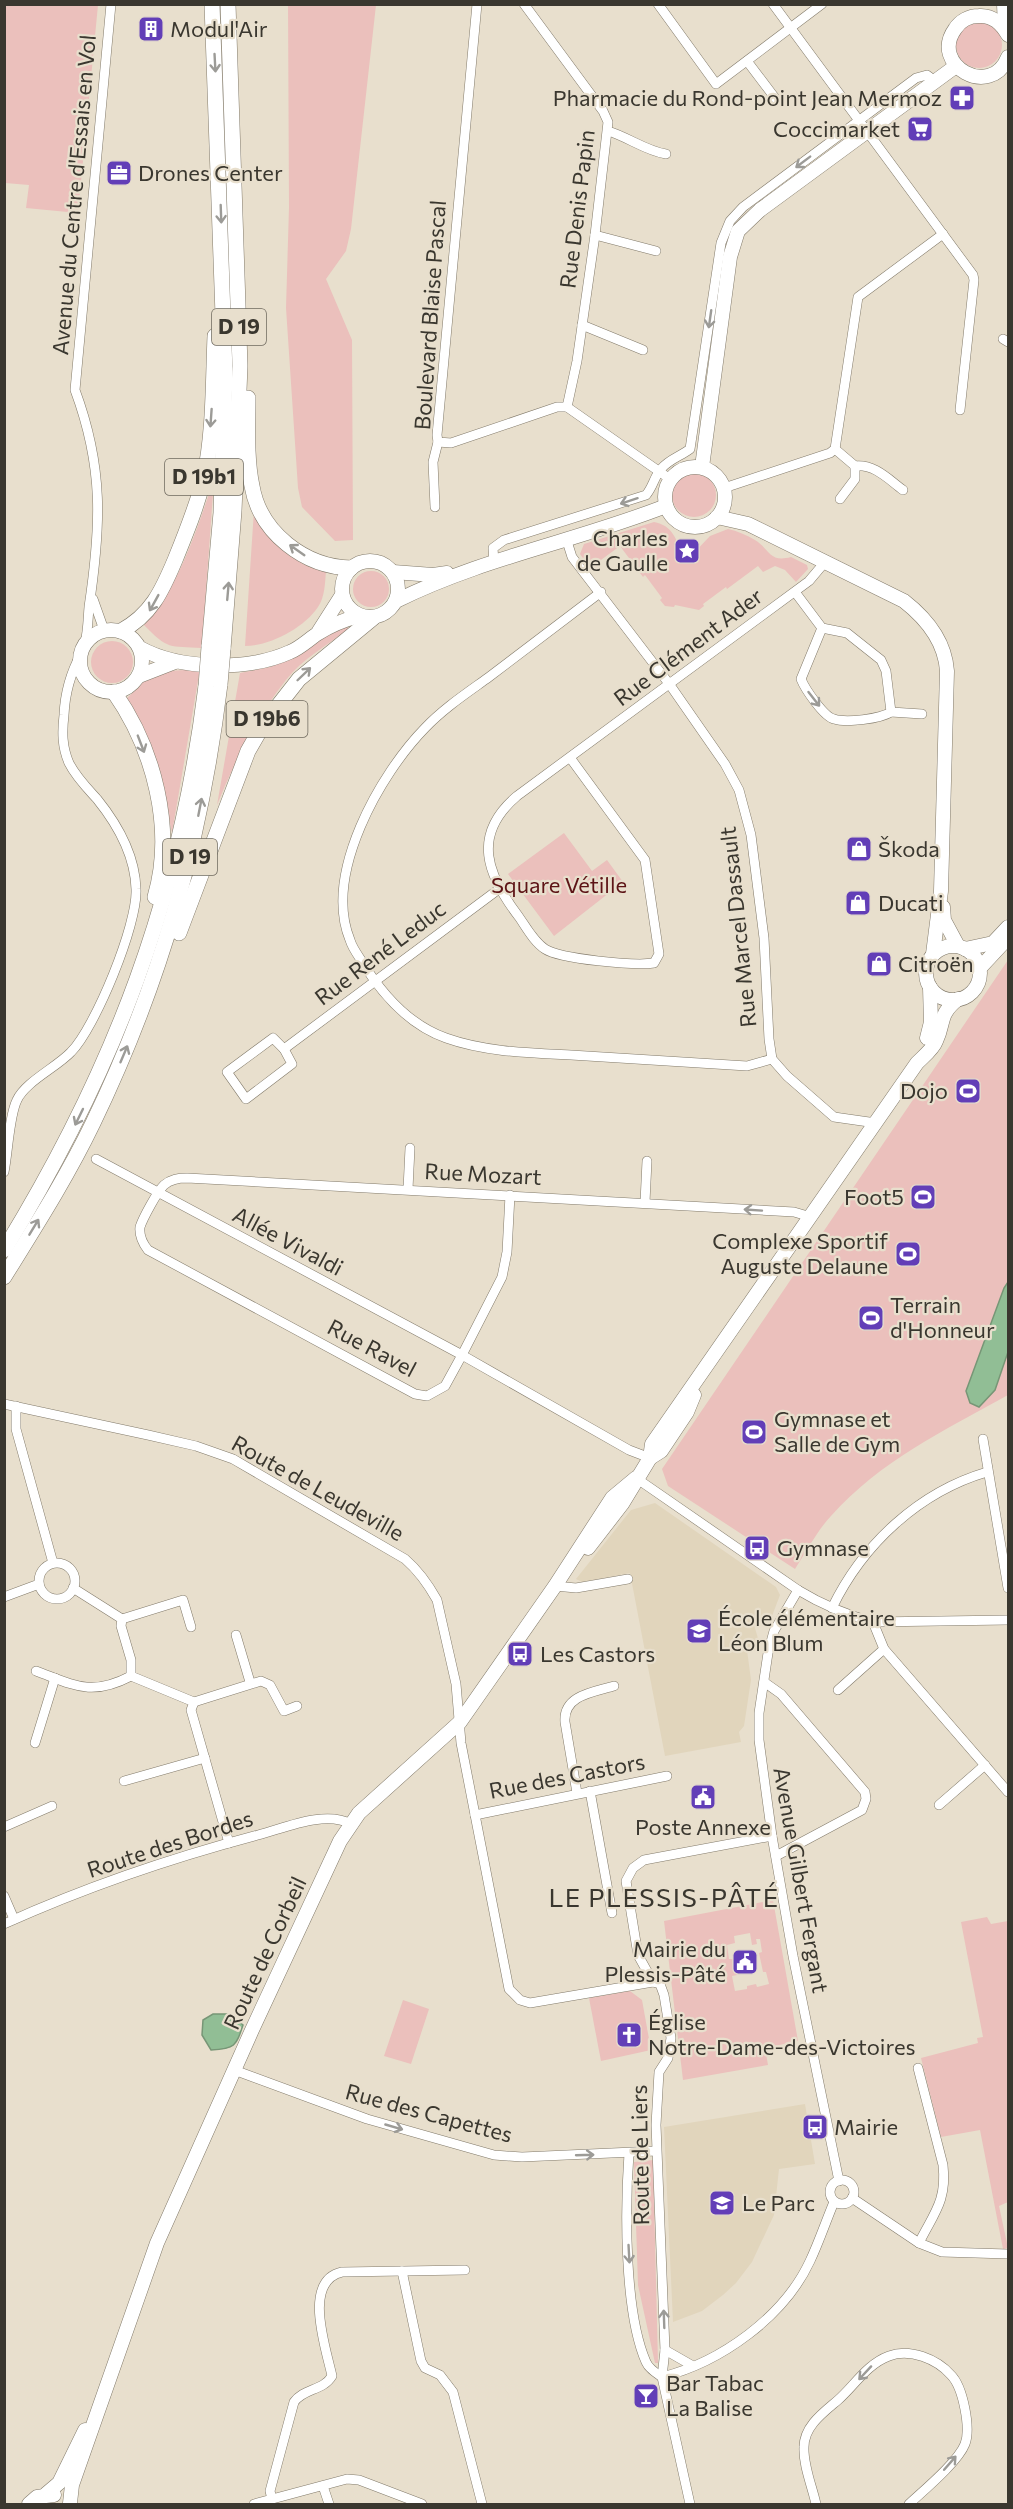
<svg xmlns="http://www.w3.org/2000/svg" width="1013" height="2509" font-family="Commissioner,sans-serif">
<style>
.built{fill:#e1d5bc}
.green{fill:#ebc0bc;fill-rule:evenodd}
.water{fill:#91be95;stroke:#779676;stroke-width:1.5}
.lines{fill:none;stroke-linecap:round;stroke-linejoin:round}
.street-casing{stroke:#827a6a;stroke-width:10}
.secondary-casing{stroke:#827a6a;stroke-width:15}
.primary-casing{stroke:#827a6a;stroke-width:16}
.street{stroke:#fff;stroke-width:9}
.secondary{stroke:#fff;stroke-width:14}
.primary{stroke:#fff;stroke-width:15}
.primary-bridge-casing{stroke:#827a6a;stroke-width:16;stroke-linecap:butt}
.primary-bridge{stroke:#fff;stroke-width:15}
.oneway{stroke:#9c9b97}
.labels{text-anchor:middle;stroke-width:4.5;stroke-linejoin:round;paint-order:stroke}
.shield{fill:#e8dfcd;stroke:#6e695e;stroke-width:1.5}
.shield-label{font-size:21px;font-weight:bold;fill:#3a372f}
.poi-label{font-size:22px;fill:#3a372f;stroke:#e8dfcd;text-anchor:start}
.street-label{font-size:22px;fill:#3a372f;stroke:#e8dfcd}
.park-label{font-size:22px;fill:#5d1416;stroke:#e8dfcd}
.quarter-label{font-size:26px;letter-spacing:1.5px;fill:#3a372f;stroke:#e8dfcd}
</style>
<rect width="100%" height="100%" fill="#e8dfcd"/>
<g class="built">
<polygon points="655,1503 776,1587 780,1595 772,1616 753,1621 759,1642 747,1650 751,1680 744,1726 739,1732 741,1742 665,1756 630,1573 582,1582 576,1579 631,1510"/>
<polygon points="805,2104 815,2164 779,2169 774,2215 752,2262 736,2283 723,2295 702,2311 673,2322 664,2127"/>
</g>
<g class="green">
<polygon points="4,5 98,5 78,213 26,208 29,185 5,183"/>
<polygon points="288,5 376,5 351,229 346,251 326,279 352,340 353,540 335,541 302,507 298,488 286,308 289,207"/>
<circle cx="979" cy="45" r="23"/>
<circle cx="694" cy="495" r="22"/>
<path d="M214 479 202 648C169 646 168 650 144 625 180 585 197 529 214 479Z"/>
<path d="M254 510 288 552 303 564 326 571C325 582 325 597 318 607 304 628 270 646 245 646Z"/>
<path d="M654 522C672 525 678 540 681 556H691L710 536 728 529C737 531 747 535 755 540 770 549 769 563 791 557L807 565 808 569 796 582 785 570 775 566 763 572 758 566 727 589 726 587 703 604 704 606 699 610 675 605 674 607 665 606 660 600 662 598 645 575 643 577 620 546 590 568 580 554 584 544Z"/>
<circle cx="371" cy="589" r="18"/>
<path d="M341 626 350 628C329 644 302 659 286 680 256 718 235 761 217 805L240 673 270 667 294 657Z"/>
<circle cx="112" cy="662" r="21"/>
<polygon points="200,669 172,833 160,777 127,698 140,686 144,678 168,671"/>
<polygon points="564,833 592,871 607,860 623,882 554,936 508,874"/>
<path d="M1008 960V1395C945 1430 880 1461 831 1516 817 1531 806 1552 795 1569L668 1486 662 1469Z"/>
<path d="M773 1900 798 2041 765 2048 768 2065 683 2080 664 1921ZM750 1933 752 1945 757 1944 756 1939H760L762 1952 759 1953 763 1972H766L769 1984 757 1987 756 1984 747 1986V1989L735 1991 732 1976 737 1975 734 1959H729L727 1945 735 1943 734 1936Z"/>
<polygon points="987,1917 991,1924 1008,1921 1008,2202 999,2206 1008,2248 1003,2249 980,2130 941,2137 921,2058 978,2043 977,2038 983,2037 961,1922"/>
<polygon points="630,1991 642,2000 651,2050 601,2061 589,1998"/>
<polygon points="403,2000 429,2009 411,2064 384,2056"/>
<polygon points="653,2160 658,2363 655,2363 638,2285 634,2162"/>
</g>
<g class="water">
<polygon points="1008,1282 1008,1352 995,1390 979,1407 970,1403 966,1391 1004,1288"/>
<path d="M213 2014H229L243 2025C236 2046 235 2049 211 2050L202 2035 203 2020Z"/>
</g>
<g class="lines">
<g class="street-casing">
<g id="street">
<polyline points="477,4 437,435 438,442 451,443 557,407 567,407 670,479"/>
<polyline points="524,4 603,111 608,122 595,235 577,361 567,407"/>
<polyline points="658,4 716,84 822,4"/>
<polyline points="773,4 973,275 974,280 960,410"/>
<polyline points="747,61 775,98"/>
<path d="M608 131C628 137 646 151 666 154"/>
<polyline points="595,235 656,251"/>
<polyline points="582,325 643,350"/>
<polyline points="1003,339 1008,342"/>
<path d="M835 449 855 466C875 464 888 479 903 490"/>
<polyline points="724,488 830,453 835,449 858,297 943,234"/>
<polyline points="840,499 855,479 855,466"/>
<polyline points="435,507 433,462 438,442"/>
<polyline points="566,538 572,557 670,685 725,764 739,790 751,835 764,938 769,1039 772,1059 787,1076 834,1117 876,1123"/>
<path d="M494 562 493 548 504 540 646 495C653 487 654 477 661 469 669 459 681 456 690 449L721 243 730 221 743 207 916 78 927 75 935 81"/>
<path d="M601 592C563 621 526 649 489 677 467 693 444 708 425 728 380 774 323 874 350 940 352 947 357 954 361 960 381 993 409 1025 446 1038 485 1052 530 1053 571 1055 630 1059 689 1062 747 1066L772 1059"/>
<path d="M795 592 822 628 847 633 881 660 886 671 891 712C880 719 846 723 834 719 824 717 805 689 801 679L822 628"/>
<polyline points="93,599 104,630"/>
<path d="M85 643C88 631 88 619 89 607 101 526 104 468 75 390L111 4"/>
<polyline points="891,712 922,714"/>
<path d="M571 759 645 860 659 954 654 963C635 966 560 959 545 949 534 942 526 927 519 917 487 875 471 835 517 796L809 581 825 562"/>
<polygon points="273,1038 284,1049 292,1064 246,1099 227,1072"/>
<polyline points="284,1049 499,889"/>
<polyline points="96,1159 462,1355 502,1277 507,1252 510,1195"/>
<path d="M4 1172C8 1153 9 1116 17 1100 25 1082 57 1067 71 1052 95 1028 138 924 136 889 135 855 118 825 97 799 87 788 76 777 69 763 62 747 62 732 64 715 65 692 70 674 81 654"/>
<polyline points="408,1189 410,1148"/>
<polyline points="645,1202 647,1161"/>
<path d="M4 1404 148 1435 196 1446 233 1459 405 1559C419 1571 428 1584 437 1600L456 1684 461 1743 509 1989 520 2000 530 2003 653 1982 660 1984 664 1995 671 2038 668 2058 659 2072 656 2125 665 2350 662 2377 690 2504"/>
<polyline points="16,1406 16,1429 53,1563"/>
<polyline points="983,1439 1008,1588"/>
<path d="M650 1458 629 1450 462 1355 445 1386 427 1396 415 1394 148 1250C143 1244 139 1235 140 1227 143 1218 157 1192 164 1185 171 1179 178 1178 187 1178L794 1212 811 1217"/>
<path d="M636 1478 798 1590C821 1604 847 1615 873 1622L1008 1620"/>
<circle cx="57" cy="1581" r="18"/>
<polyline points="555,1586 576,1588 628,1579"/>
<polyline points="73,1588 122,1619 121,1626 131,1660 131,1676 194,1702 191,1710 229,1843"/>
<polyline points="798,1590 774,1631 768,1653 759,1713 759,1740 772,1836 793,1956 839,2181"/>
<polyline points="4,1597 39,1584"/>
<path d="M832 1608C863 1544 919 1492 987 1472"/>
<polyline points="122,1619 183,1600 191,1627"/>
<polyline points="873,1622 884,1649 1008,1792"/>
<polyline points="236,1635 250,1682"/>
<path d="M36 1671C74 1685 91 1697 131 1676"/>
<polyline points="764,1682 781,1694 865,1792 866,1799 862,1810 776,1856"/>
<polyline points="838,1690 884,1649"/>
<polyline points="194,1702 261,1681 270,1685 284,1711 297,1706"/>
<polyline points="35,1743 55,1678"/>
<polyline points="124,1781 205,1758"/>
<polyline points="590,1791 612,1913"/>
<path d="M577 1793 565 1722C563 1695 594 1692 614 1686"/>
<polyline points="939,1805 985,1765"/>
<polyline points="475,1815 667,1776"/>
<polyline points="4,1827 52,1806"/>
<polyline points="4,1896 14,1919"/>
<path d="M4 1924C86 1887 171 1858 258 1835 285 1828 325 1810 351 1824"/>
<polyline points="653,1982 638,1955 626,1881 633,1868 644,1860 772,1836"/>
<path d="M918 2068 943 2165C947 2201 934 2213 919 2243"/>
<polyline points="234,2070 367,2119 494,2155 522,2157 656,2151"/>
<path d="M629 2153C625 2208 624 2312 646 2362 649 2369 656 2373 662 2377"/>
<circle cx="842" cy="2192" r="12"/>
<polyline points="852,2198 919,2243 942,2252 1008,2254"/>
<polyline points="402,2271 421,2361 425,2368 440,2375 453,2392 482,2504"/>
<polyline points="665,2350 693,2366"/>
<path d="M662 2377C721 2362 784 2317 810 2261 819 2242 826 2221 834 2202"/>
<polyline points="323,2486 329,2504"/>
<path d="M272 2499 270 2491 294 2402C304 2388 323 2391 332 2376 326 2348 302 2281 342 2272L465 2270"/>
<polyline points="254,2504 347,2479 359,2480 422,2504"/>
<path d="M816 2504C812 2486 803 2465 804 2447 804 2426 824 2412 838 2400 854 2386 867 2364 889 2356 910 2348 937 2359 951 2375 963 2387 971 2428 965 2444 958 2462 923 2491 909 2504"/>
</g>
</g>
<g class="secondary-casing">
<g id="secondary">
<polyline points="1004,4 1005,28"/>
<path d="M1008 35C1002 24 992 15 979 16 969 16 960 21 955 29 929 65 991 100 1008 57"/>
<circle cx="695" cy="497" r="30"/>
<polyline points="702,467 730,257 738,231 760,210 956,66"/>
<path d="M717 517 748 524 904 601C927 619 945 641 947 671L941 891 933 954"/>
<circle cx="370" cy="589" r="28"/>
<polyline points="393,572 433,575 447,573"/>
<path d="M396 601C482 558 577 541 666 506"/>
<circle cx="111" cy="661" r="31"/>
<polyline points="319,631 342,595"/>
<path d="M140 648C180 670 248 671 290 652 300 648 308 640 317 634 331 625 343 620 359 616"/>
<polyline points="139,676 175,662"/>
<polyline points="943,907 944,920 958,946"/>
<circle cx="953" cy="973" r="27"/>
<polyline points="965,949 993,943 1008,927"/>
<polyline points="979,969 1006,940"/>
<polyline points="927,1038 931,1022 930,987"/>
<path d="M650 1458 652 1444 917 1063C924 1056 933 1049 936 1041 945 1022 938 1015 958 999"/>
<polyline points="588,1548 622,1504 650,1458 661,1451 687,1412 694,1395"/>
<polyline points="46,2494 59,2483 85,2430"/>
<polyline points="70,2503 72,2485 157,2243 252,2030 340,1841 359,1813 460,1722 555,1586 612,1498 636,1478"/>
<polyline points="29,2504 37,2497 54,2495"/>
</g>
</g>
<g class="primary-casing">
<g id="primary">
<path d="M248 398C248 426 246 458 252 486 260 533 305 567 351 568"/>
<path d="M121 631C151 615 162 591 175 560 186 533 197 506 204 478 214 433 213 382 215 336"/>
<polyline points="209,647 221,513 225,372 212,4"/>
<polyline points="223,649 234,511 240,366 228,4"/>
<path d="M114 692C154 749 175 829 155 897"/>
<polyline points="179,933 248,751 263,725 299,679 373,618"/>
<path d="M4 1250C115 1069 180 897 206 686"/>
<path d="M4 1277C35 1227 67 1177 93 1123 161 982 201 841 220 684"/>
</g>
</g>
<use href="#street" class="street"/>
<use href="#secondary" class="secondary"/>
<use href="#primary" class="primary"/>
<g class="primary-bridge-casing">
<g id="primary-bridge">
<polyline points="220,684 223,649"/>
<polyline points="206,686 209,647"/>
</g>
</g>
<use href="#primary-bridge" class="primary-bridge"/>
</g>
<defs><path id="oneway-shaft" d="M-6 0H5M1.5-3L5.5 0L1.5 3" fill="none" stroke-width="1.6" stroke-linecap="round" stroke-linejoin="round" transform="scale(1.5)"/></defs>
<g class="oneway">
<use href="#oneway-shaft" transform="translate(215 63) rotate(87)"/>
<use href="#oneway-shaft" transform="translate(803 162) rotate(143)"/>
<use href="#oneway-shaft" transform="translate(221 214) rotate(88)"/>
<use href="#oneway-shaft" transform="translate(710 319) rotate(98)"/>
<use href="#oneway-shaft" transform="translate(211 418) rotate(94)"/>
<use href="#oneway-shaft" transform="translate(629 501) rotate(162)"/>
<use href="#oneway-shaft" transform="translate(297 550) rotate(-145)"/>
<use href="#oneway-shaft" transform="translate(228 591) rotate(-85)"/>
<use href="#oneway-shaft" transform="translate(154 603) rotate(119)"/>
<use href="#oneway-shaft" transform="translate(304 674) rotate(-44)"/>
<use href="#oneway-shaft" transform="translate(814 699) rotate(52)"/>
<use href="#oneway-shaft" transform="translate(141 744) rotate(69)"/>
<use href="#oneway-shaft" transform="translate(200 807) rotate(-79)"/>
<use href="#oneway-shaft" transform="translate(124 1054) rotate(-67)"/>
<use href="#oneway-shaft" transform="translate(79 1117) rotate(116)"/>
<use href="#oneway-shaft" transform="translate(753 1210) rotate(-176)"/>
<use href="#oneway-shaft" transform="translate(34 1227) rotate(-59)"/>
<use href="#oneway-shaft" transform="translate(394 2127) rotate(16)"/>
<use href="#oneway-shaft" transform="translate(585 2155) rotate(-2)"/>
<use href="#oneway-shaft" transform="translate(629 2254) rotate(87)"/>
<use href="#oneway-shaft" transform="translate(664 2319) rotate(-92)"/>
<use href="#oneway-shaft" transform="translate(865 2373) rotate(133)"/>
<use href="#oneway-shaft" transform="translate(950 2463) rotate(-49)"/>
</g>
<defs>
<g id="building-square" transform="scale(1.35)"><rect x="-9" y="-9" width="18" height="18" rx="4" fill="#623eb7" stroke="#e8dfcd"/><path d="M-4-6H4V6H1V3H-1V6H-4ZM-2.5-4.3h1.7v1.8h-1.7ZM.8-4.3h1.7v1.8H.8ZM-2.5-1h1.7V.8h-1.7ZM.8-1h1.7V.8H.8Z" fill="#fff"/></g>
<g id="pharmacy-square" transform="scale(1.35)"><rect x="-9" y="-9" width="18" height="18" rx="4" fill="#623eb7" stroke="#e8dfcd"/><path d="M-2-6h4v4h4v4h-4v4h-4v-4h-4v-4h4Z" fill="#fff"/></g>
<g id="supermarket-square" transform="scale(1.35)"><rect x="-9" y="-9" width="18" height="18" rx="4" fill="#623eb7" stroke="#e8dfcd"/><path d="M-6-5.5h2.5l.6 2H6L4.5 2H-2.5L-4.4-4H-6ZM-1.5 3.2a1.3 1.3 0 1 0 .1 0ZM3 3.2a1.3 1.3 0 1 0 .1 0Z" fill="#fff"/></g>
<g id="office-square" transform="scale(1.35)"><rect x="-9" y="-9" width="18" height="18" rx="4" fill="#623eb7" stroke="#e8dfcd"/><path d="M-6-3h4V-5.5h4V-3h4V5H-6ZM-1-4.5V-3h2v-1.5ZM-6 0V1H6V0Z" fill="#fff"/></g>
<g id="sight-square" transform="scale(1.35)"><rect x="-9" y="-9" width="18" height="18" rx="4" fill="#623eb7" stroke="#e8dfcd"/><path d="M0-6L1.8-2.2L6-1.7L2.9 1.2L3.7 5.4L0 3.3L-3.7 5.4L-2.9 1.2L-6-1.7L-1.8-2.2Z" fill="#fff"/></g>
<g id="shop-square" transform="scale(1.35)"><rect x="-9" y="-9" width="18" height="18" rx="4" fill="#623eb7" stroke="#e8dfcd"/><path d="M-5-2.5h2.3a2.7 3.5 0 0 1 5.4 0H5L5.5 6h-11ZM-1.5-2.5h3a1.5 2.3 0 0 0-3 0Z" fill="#fff"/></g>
<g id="stadium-square" transform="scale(1.35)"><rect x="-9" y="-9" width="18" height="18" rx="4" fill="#623eb7" stroke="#e8dfcd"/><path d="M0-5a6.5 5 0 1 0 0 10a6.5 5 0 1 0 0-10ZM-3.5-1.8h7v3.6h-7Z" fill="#fff"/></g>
<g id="bus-square" transform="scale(1.35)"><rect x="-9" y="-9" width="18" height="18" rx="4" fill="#623eb7" stroke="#e8dfcd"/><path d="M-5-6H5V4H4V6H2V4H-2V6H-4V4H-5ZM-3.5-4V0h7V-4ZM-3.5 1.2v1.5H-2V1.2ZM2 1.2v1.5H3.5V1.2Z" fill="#fff"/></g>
<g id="school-square" transform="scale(1.35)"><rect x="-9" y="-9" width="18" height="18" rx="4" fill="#623eb7" stroke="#e8dfcd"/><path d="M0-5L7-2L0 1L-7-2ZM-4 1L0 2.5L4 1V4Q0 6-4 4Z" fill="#fff"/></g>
<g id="civic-square" transform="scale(1.35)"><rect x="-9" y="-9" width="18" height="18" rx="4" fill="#623eb7" stroke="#e8dfcd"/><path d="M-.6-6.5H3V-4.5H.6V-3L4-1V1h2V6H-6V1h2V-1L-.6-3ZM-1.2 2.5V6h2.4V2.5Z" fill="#fff"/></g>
<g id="church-square" transform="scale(1.35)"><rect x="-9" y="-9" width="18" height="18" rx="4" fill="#623eb7" stroke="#e8dfcd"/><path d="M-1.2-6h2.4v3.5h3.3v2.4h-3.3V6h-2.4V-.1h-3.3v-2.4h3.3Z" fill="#fff"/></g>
<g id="bar-square" transform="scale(1.35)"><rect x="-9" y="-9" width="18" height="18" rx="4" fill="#623eb7" stroke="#e8dfcd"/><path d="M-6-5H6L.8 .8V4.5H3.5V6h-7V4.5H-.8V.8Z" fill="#fff"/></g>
</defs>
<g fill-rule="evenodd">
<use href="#building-square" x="151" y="29"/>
<use href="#pharmacy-square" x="962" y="98"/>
<use href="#supermarket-square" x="920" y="129"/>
<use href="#office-square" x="119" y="173"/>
<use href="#sight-square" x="687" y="551"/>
<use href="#shop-square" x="859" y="849"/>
<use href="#shop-square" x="858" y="903"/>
<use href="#shop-square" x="879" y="964"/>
<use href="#stadium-square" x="968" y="1091"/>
<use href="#stadium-square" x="923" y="1197"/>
<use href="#stadium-square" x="908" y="1254"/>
<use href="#stadium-square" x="871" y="1318"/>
<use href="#stadium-square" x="754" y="1432"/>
<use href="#bus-square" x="757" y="1548"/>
<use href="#school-square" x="699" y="1631"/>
<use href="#bus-square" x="520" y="1654"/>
<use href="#civic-square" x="703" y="1797"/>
<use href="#civic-square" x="745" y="1962"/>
<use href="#church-square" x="629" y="2035"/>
<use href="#bus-square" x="815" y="2127"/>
<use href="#school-square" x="722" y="2203"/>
<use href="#bar-square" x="646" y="2396"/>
</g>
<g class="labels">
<g class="shield">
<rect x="212" y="309" width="54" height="36" rx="4.5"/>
<rect x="165" y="459" width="78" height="36" rx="4.5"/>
<rect x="226.5" y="701" width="81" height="36" rx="4.5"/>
<rect x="163" y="839" width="54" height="36" rx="4.5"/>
</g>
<g class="shield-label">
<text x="239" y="334">D 19</text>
<text x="204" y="484">D 19b1</text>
<text x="267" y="726">D 19b6</text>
<text x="190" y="864">D 19</text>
</g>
<g class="poi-label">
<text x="170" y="37">Modul'Air</text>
<text x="942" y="106" text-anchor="end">Pharmacie du Rond-point Jean Mermoz</text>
<text x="900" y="137" text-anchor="end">Coccimarket</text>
<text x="138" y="181">Drones Center</text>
<text x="668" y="546" text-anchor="end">Charles<tspan x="668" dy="25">de Gaulle</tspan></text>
<text x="878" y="857">Škoda</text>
<text x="878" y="911">Ducati</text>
<text x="898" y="972">Citroën</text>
<text x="948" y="1099" text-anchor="end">Dojo</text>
<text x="904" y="1205" text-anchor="end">Foot5</text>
<text x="888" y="1249" text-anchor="end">Complexe Sportif<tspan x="888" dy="25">Auguste Delaune</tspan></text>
<text x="890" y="1313">Terrain<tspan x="890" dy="25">d'Honneur</tspan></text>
<text x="774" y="1427">Gymnase et<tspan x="774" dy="25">Salle de Gym</tspan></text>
<text x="777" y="1556">Gymnase</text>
<text x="718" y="1626">École élémentaire<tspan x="718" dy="25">Léon Blum</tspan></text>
<text x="540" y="1662">Les Castors</text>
<text x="703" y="1835" text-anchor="middle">Poste Annexe</text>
<text x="726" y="1957" text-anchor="end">Mairie du<tspan x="726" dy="25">Plessis-Pâté</tspan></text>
<text x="648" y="2030">Église<tspan x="648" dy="25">Notre-Dame-des-Victoires</tspan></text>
<text x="834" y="2135">Mairie</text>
<text x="742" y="2211">Le Parc</text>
<text x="666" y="2391">Bar Tabac<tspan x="666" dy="25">La Balise</tspan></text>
</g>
<g class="street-label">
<text transform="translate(74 195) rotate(-85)" y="8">Avenue du Centre d'Essais en Vol</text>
<text transform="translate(577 209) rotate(-83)" y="8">Rue Denis Papin</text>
<text transform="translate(430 315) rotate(-86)" y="8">Boulevard Blaise Pascal</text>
<text transform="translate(688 647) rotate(-37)" y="8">Rue Clément Ader</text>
<text transform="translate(738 927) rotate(-96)" y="8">Rue Marcel Dassault</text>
<text transform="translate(380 953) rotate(-37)" y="8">Rue René Leduc</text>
<text transform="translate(483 1174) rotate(3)" y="8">Rue Mozart</text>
<text transform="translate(288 1241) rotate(28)" y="8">Allée Vivaldi</text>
<text transform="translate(372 1348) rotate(28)" y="8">Rue Ravel</text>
<text transform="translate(318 1488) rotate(29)" y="8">Route de Leudeville</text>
<text transform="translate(567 1776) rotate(-11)" y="8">Rue des Castors</text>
<text transform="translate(170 1844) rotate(-18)" y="8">Route des Bordes</text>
<text transform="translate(801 1880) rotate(80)" y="8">Avenue Gilbert Fergant</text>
<text transform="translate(265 1953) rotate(-65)" y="8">Route de Corbeil</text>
<text transform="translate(429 2113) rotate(15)" y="8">Rue des Capettes</text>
<text transform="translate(640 2155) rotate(-91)" y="8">Route de Liers</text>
</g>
<g class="park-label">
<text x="559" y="893">Square Vétille</text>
</g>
<g class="quarter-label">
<text x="664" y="1907">LE PLESSIS-PÂTÉ</text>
</g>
</g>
<rect width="1013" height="2509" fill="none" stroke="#3a372f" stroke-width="12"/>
</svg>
